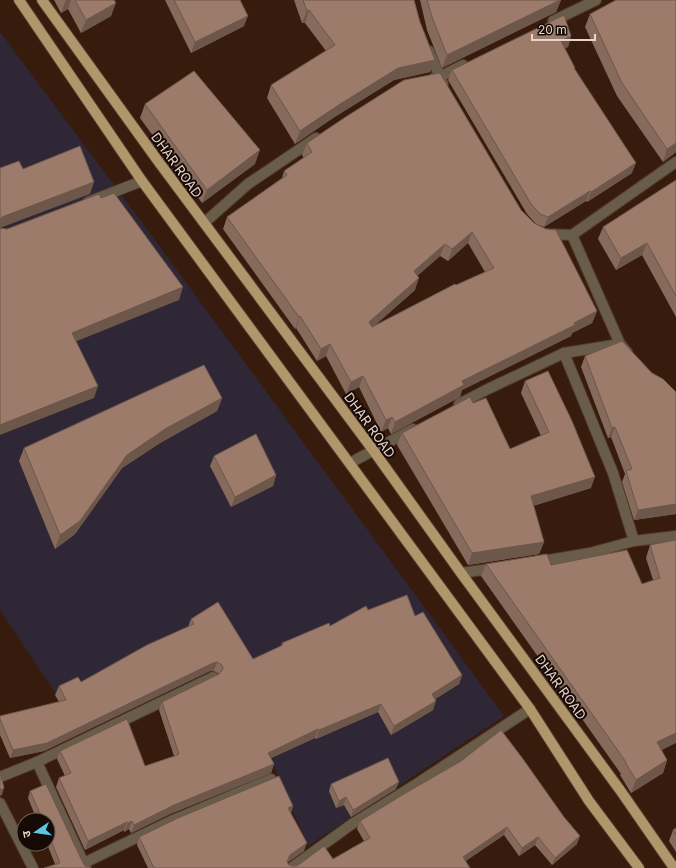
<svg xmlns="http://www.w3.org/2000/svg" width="676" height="868" font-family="Inter,'Noto Sans Devanagari',sans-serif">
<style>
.industrial{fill:#302736}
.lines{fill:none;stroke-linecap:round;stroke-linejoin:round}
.minor-casing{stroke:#53392b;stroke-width:12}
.major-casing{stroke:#53392b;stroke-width:12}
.minor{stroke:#695d49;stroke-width:10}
.major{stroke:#af966b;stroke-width:10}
.wall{fill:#866a5b;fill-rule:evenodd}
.shaded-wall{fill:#6d564a}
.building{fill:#9c7b6a;stroke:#6d564a;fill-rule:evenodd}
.labels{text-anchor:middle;stroke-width:4;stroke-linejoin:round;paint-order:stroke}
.street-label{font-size:13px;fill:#e7d4cb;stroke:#150a05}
</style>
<rect width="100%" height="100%" fill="#371c0d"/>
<polygon class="industrial" points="0,32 138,217 504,716 308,846 210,617 59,698 0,610"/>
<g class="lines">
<g class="minor-casing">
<g id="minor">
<polyline points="553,21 596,0"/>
<polyline points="429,51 443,84"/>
<polyline points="434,78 439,77 463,65"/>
<polyline points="88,202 142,181"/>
<polyline points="204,223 248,184 316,138"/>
<polyline points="544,234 572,235 620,344 627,352"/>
<polyline points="572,235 676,162"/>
<polyline points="564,353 613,473 634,541"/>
<polyline points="459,404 488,389 564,353 620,344"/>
<polyline points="350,463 413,429"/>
<polyline points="537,562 590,553 634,541 676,536"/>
<polyline points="461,573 497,568"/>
<polyline points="37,762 86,868"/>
<polyline points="0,777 37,762 213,677"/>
<polyline points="0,803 33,868"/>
<polyline points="84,863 173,820 271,779"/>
<polyline points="291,868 352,824 418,783 530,709"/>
</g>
</g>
<g class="major-casing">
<g id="major">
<polyline points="19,0 142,181 530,709 589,801 639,868"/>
<polyline points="42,0 158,161 373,450 461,573 620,790 674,868"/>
</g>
</g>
<use href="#minor" class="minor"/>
<use href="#major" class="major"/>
</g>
<g class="wall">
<polygon points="54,0 114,0 111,16 81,33 68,9 61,13"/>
<polygon points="165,0 240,0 244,26 191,53"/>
<polygon points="294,0 414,0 420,22 435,60 430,72 394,80 333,118 295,144 267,98 271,85 326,51 305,23 302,23"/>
<polygon points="420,0 561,0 556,12 442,68 427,30"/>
<polygon points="676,0 676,152 663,162 617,96 585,27 590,14"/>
<polygon points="571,36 568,47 564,48 575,68 575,69 632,173 587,202 586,201 544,227 536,224 527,214 448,80 452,70"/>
<polygon points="145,104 255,164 202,203 140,118"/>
<path d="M307 143 521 210 597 311 592 323 572 333 571 336 462 390 460 397 391 434 388 428 381 432 359 387 346 394 326 356 317 361 296 328 295 329 223 229 227 217 282 178 284 171 304 158 302 155ZM468 243 485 272 456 285 373 327 415 290 417 276 440 256 448 261Z"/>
<polygon points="676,180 676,317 642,255 616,270 598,239 603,227"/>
<polygon points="585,356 652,373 676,392 676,514 634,520 622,482 625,474 611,437 608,438 581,367"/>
<polygon points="525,381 591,488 533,506 544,542 539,554 468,565 397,445 402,433 473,403 510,449 541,436 521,393"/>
<polygon points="222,398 217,411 160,443 122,468 75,534 55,549 19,461 24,448"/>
<polygon points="214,456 276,475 273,486 231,507 210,466"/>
<polygon points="676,540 662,751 667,760 663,773 631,793 620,775 621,774 481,576 486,564 551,565 642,584 653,580 646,558 650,545"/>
<polygon points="368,610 415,616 462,675 459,684 435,699 433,710 391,735 378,712 316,739 315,738 271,758 274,764 271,773 170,814 131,833 129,829 124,832 124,830 85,850 56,787 59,778 65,776 57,759 60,751 145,766 174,756 159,710 162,702 219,674 214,671 210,671 44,751 10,758 0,735 0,716 59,702 55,695 59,686 81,682 188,627 191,619 253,659 281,646 282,643 330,626"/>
<polygon points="331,784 396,789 351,817 344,805 336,808 329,791"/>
<polygon points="30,791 83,863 85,866 55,864 47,844 48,844 48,820 37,820 28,798"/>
<polygon points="404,794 577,844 552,865 535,845 519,856 504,835 465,861 470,868 148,868 137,845 139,837 293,806 291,813 304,851 288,862 288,864 291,866 333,859 364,841 357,829 360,821"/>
<polygon points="676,828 676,852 669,841 673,830"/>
</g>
<g class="shaded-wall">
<polygon points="66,0 71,0 68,9 61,13"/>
<polygon points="560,0 561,0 556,12 442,68 447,55"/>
<polygon points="116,3 111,16 81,33 86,20"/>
<polygon points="309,10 305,23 302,23 307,11"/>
<polygon points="248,16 244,26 191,53 195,42"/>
<polygon points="571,36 568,47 557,52 561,41"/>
<polygon points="435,60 430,72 394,80 333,118 295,144 300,131 337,106 398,68"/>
<polygon points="676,143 676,152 663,162 667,149"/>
<polygon points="260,150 255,164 202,203 207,190"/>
<polygon points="636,163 632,173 587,202 591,192"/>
<polygon points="94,182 90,194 0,228 0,219 2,217"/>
<polygon points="590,191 586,201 544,227 548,217"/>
<polygon points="472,232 468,243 448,261 452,249"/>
<polygon points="647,243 642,255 616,270 621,258"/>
<polygon points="445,244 440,256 409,283 414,271"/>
<polygon points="419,278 415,290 365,334 369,322"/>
<polygon points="183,287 179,300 67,345 72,333"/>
<polygon points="597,311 592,323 572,333 571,336 462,390 460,397 391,434 395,422 462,381"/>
<polygon points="300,316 296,328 295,329 299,317"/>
<polygon points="330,344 326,356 317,361 321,349"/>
<polygon points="363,376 359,387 346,394 351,382"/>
<polygon points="98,386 94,398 0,435 0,425"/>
<polygon points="222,398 217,411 160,443 122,468 75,534 55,549 60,535 127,455 165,429"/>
<polygon points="392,417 388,428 381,432 386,420"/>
<polygon points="615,427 611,437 608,438 612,428"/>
<polygon points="276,475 273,486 231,507 235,497"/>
<polygon points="595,477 591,488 526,508 531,496"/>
<polygon points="676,504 676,514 634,520 638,510"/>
<polygon points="544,542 539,554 468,565 472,553"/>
<polygon points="217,662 214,671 210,671 44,751 10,758 13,750 213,663"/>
<polygon points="462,675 459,684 429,703 432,694"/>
<polygon points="436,701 433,710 391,735 394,726"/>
<polygon points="381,704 378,712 316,739 319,730"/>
<polygon points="318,729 315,738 265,761 268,753"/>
<polygon points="676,733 676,743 652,755 657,742"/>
<polygon points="667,760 663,773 631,793 636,780"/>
<polygon points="274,764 271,773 170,814 131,833 134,825 174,805"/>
<polygon points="399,782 396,789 351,817 353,810"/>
<polygon points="4,788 2,795 0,796 0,790"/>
<polygon points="346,797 344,805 336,808 339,801"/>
<polygon points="293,806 290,814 288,808"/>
<polygon points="132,821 129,829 124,832 128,823"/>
<polygon points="127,822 124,830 85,850 88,841"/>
<polygon points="507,827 504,835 460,865 463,857"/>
<polygon points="580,836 577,844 552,865 555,858"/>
<polygon points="538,837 535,845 519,856 522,848"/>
<polygon points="307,843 304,851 287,863 285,868 290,855"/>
</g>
<g class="building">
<polygon points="75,0 114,0 116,3 86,20"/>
<polygon points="174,0 240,0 248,16 195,42"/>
<polygon points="303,0 414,0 420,22 435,60 398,68 337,106 300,131 271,85 335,45 309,10 307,11"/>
<polygon points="427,0 560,0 447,55 432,17"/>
<polygon points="616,0 676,0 676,143 667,149 622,83 590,14"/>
<polygon points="564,15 571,36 561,41 575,68 574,68 636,163 591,192 590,191 548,217 540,214 531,204 452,70"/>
<polygon points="194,71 260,150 207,190 145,104"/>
<path d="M440 73 521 210 534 223 546 229 556 230 597 311 574 323 575 325 462 381 464 385 395 422 392 417 386 420 363 376 351 382 330 344 321 349 300 316 299 317 227 217 287 175 284 171 312 152 307 143 344 118 404 80ZM472 232 494 268 456 285 455 284 372 327 369 322 419 278 414 271 445 244 452 249Z"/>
<polygon points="80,146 94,182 2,217 0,219 0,168 19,161 23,169"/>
<polygon points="676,180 676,296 647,243 621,258 603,227"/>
<polygon points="114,193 183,287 72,333 98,386 0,425 0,228 7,229 99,194 101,198"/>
<polygon points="622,341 652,373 663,379 676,392 676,504 638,510 626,471 632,469 615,427 612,428 585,356"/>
<polygon points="204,365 222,398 165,429 127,455 80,521 60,535 24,448"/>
<polygon points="548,371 572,421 595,477 531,496 544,542 472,553 402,433 470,397 473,403 486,398 510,449 549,432 525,381"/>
<polygon points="256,434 276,475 235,497 214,456"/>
<polygon points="676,540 676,733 657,742 667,760 636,780 625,762 626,762 486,564 547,554 551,565 627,550 642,584 660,578 650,545"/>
<polygon points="407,595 415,616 423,612 462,675 432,694 436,701 394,726 381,704 319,730 318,729 268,753 274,764 174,805 134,825 132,821 128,823 127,822 88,841 59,778 71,773 60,751 127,719 145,766 175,756 179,754 162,702 219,674 223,669 222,665 217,662 213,663 47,743 13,750 0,719 0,716 66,700 59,686 78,677 81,682 147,645 194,624 191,619 218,602 253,659 283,645 282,643 329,623 330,626 366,606 368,610"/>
<polygon points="501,730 523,759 564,817 580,836 555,858 538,837 522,848 507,827 463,857 470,868 154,868 139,837 178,818 279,776 293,806 288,808 307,843 290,855 287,861 288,864 291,866 297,866 324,846 333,859 370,838 360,821 404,794 461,761"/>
<polygon points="388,758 399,782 353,810 346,797 339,801 331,784"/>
<polygon points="0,774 1,776 4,788 0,790"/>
<polygon points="46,784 83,863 85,866 89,867 90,868 44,868 60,863 48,833 48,820 43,820 30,791"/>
<polygon points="676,828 676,835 673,830"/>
</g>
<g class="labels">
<g class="street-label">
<text transform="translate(177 165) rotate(54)" y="5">DHAR ROAD</text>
<text transform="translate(370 425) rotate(54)" y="5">DHAR ROAD</text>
<text transform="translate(561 687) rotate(54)" y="5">DHAR ROAD</text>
</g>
</g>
<g transform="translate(36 832) rotate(257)"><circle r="19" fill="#150a05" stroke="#695b54"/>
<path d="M0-3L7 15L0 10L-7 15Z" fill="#59c8e4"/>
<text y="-6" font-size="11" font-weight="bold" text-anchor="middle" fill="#e7d4cb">उ</text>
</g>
<path d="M532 34v6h63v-6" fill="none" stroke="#e7d4cb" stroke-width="2"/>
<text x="538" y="34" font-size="12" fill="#e7d4cb" stroke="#150a05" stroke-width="3" paint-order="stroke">20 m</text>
</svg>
